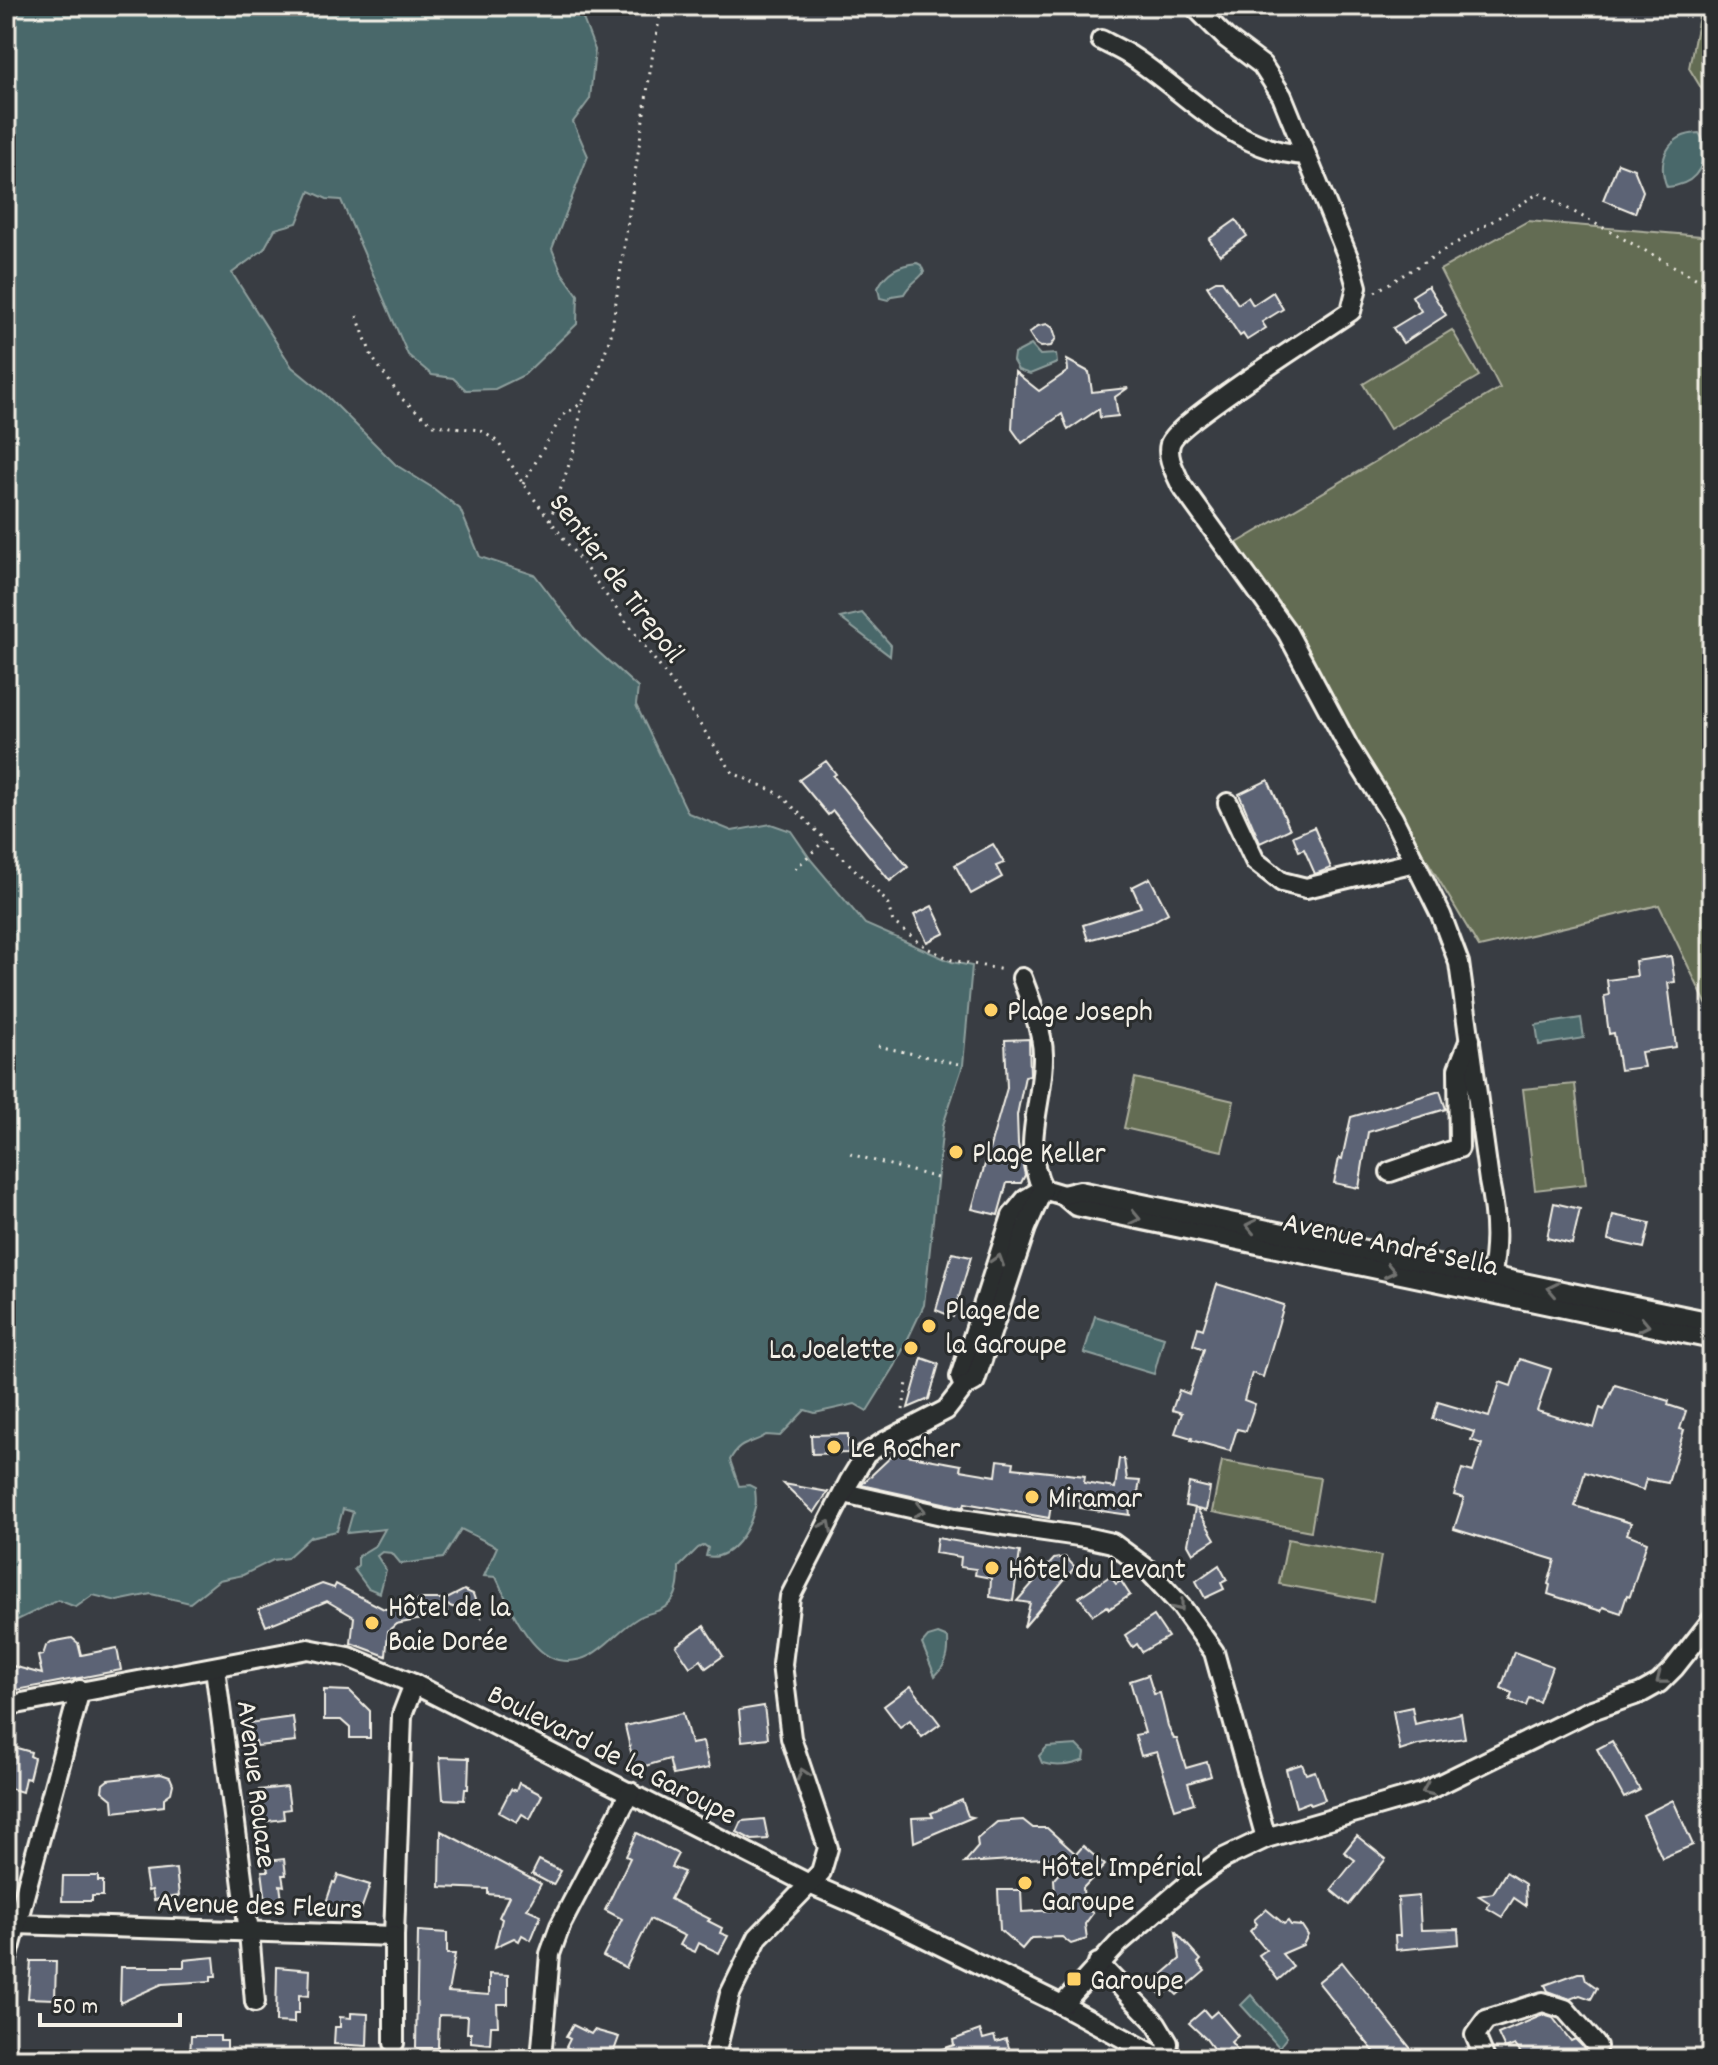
<svg xmlns="http://www.w3.org/2000/svg" width="1718" height="2065" font-family="Dekko,sans-serif">
<style>
.green{fill:#636c52;stroke:#acae9d;stroke-width:2}
.water{fill:#4a686b;stroke:#8e9f9d;stroke-width:2}
.building{fill:#5b6374;stroke:#f4f1e8;stroke-width:2}
.lines{fill:none;stroke-linecap:round;stroke-linejoin:round}
.minor-casing{stroke:#f4f1e8;stroke-width:24}
.path{stroke:#f4f1e8;stroke-width:3;stroke-dasharray:2 6;stroke-linecap:butt}
.minor{stroke:#2a2d2e;stroke-width:18}
.oneway{stroke:#71726f}
.poi-dot{fill:#ffd166;stroke:#2a2d2e;stroke-width:3}
.labels{text-anchor:middle;stroke-width:6;stroke-linejoin:round;paint-order:stroke}
.street-label{font-size:30px;fill:#f4f1e8;stroke:#2a2d2e}
.poi-label{font-size:30px;fill:#f4f1e8;stroke:#2a2d2e;text-anchor:start}
</style>
<rect width="100%" height="100%" fill="#393d43"/>
<filter id="ink" filterUnits="userSpaceOnUse"><feTurbulence type="fractalNoise" baseFrequency=".0125" numOctaves="2"/><feDisplacementMap in="SourceGraphic" scale="16" xChannelSelector="R" yChannelSelector="G"/><feConvolveMatrix kernelMatrix="1 2 1 2 8 2 1 2 1" color-interpolation-filters="sRGB"/></filter>
<g filter="url(#ink)">
<g class="green">
<polygon points="1701,6 1712,6 1712,106 1689,68"/>
<polygon points="1528,221 1712,237 1712,1016 1659,905 1479,947 1237,543 1500,388 1440,270"/>
<polygon points="1452,330 1479,376 1390,429 1363,384"/>
<polygon points="1135,1078 1234,1101 1222,1151 1124,1128"/>
<polygon points="1575,1084 1586,1184 1535,1190 1523,1089"/>
<polygon points="1222,1461 1320,1478 1311,1531 1212,1512"/>
<polygon points="1288,1539 1381,1556 1373,1601 1279,1584"/>
</g>
<g class="water">
<path d="M6 6H584L582 16 595 50 590 99 573 122 588 156 552 249 562 273 578 295 577 324 524 375 495 389 466 390 453 378 432 375 408 355 341 200 327 199 310 191 297 223 275 229 264 249 232 273 292 367 325 394 396 465 433 488 460 509 480 557 535 575 583 638 638 688 636 705 688 813 732 831 771 824 791 831 811 860 865 924 952 962 972 966 963 1065 943 1125 924 1305 895 1366 867 1411 855 1404 815 1413 805 1410 780 1436 766 1435C752 1445 740 1440 730 1460L739 1486 749 1485 755 1488C755 1494 757 1501 755 1507 750 1529 731 1562 706 1556L708 1548 704 1545 698 1548 679 1567C679 1579 679 1592 671 1602 661 1613 648 1612 638 1618 611 1634 595 1667 558 1660 529 1654 507 1601 496 1577L484 1576 497 1547 461 1529 443 1558 401 1564 392 1553 382 1552 377 1556 386 1570 380 1593 368 1588 354 1569 358 1565V1556L376 1545 385 1529 347 1533 353 1512 343 1509 337 1531 310 1537 287 1558 273 1560 243 1575 219 1580 190 1603 151 1594 117 1601 93 1595 76 1607 58 1600 11 1623 6 1635Z"/>
<path d="M1699 133 1707 146C1702 171 1694 185 1667 187 1656 160 1668 134 1699 133Z"/>
<path d="M917 263 921 265 924 272C918 281 910 283 904 294L892 296 888 300 880 298 878 288C886 271 899 265 917 263Z"/>
<polygon points="1031,345 1040,355 1056,354 1057,363 1030,374 1018,370 1013,361 1014,354"/>
<polygon points="862,613 891,645 890,656 840,618"/>
<polygon points="1581,1018 1584,1038 1539,1045 1536,1025"/>
<polygon points="1095,1316 1164,1337 1154,1374 1084,1353"/>
<path d="M938 1634 948 1638C949 1654 947 1664 935 1676L922 1644 928 1637Z"/>
<path d="M1077 1745 1085 1753 1084 1760C1072 1766 1054 1767 1042 1763L1039 1756 1047 1747Z"/>
<polygon points="1251,1995 1287,2037 1279,2047 1241,2005"/>
</g>
<g class="building">
<polygon points="1618,163 1634,169 1643,191 1635,213 1603,200"/>
<polygon points="1236,220 1247,236 1220,255 1209,239"/>
<polygon points="1216,281 1222,281 1238,304 1248,297 1253,305 1273,292 1283,309 1262,322 1266,328 1247,340 1243,334 1240,336 1207,286"/>
<polygon points="1428,286 1446,315 1403,343 1393,328 1421,311 1412,296"/>
<polygon points="1047,324 1053,328 1056,338 1051,346 1041,347 1036,344 1029,333 1038,326"/>
<polygon points="1067,360 1089,372 1092,392 1128,388 1115,397 1118,416 1100,418 1099,409 1068,430 1062,414 1022,443 1012,429 1015,372 1039,391 1068,371"/>
<polygon points="826,761 836,774 833,776 908,867 890,881 833,811 828,815 799,780"/>
<polygon points="1268,780 1290,829 1260,843 1239,794"/>
<polygon points="1314,827 1331,868 1315,874 1304,849 1299,851 1293,836"/>
<polygon points="993,844 1004,863 996,866 1002,877 971,894 955,865"/>
<polygon points="1150,878 1168,913 1150,923 1088,940 1083,925 1141,907 1132,887"/>
<polygon points="932,906 945,933 927,942 914,915"/>
<polygon points="1671,956 1675,982 1668,983 1676,1047 1641,1052 1644,1067 1620,1070 1614,1033 1609,1034 1604,996 1609,995 1607,980 1637,976 1635,961"/>
<polygon points="1029,1039 1030,1075 1025,1076 1017,1115 1018,1144 1025,1175 1021,1183 1007,1183 998,1215 972,1209 1007,1088 1005,1040"/>
<polygon points="1440,1091 1446,1109 1368,1132 1359,1188 1334,1183 1339,1158 1342,1159 1351,1117"/>
<polygon points="1554,1203 1580,1209 1572,1244 1547,1238"/>
<polygon points="1613,1215 1650,1223 1644,1248 1608,1240"/>
<polygon points="952,1253 971,1257 953,1317 936,1310"/>
<polygon points="1217,1284 1284,1305 1263,1377 1252,1373 1244,1400 1255,1404 1246,1431 1237,1429 1230,1451 1191,1440 1192,1438 1175,1433 1182,1413 1172,1410 1179,1390 1189,1394 1204,1349 1193,1345 1198,1327 1203,1329"/>
<polygon points="922,1358 939,1364 929,1399 908,1408"/>
<polygon points="1520,1359 1551,1369 1537,1411 1594,1428 1600,1408 1604,1410 1615,1385 1669,1401 1668,1405 1686,1411 1680,1429 1684,1430 1668,1483 1646,1479 1643,1490 1585,1472 1575,1506 1631,1523 1627,1534 1647,1542 1630,1596 1627,1595 1621,1613 1603,1607 1601,1611 1548,1594 1550,1585 1548,1584 1555,1560 1454,1529 1464,1498 1454,1495 1462,1469 1473,1472 1482,1444 1471,1440 1474,1432 1433,1419 1438,1402 1489,1417 1500,1382 1511,1386"/>
<polygon points="848,1434 848,1453 812,1454 811,1435"/>
<polygon points="895,1453 961,1465 960,1470 996,1476 998,1460 1014,1462 1013,1468 1085,1476 1084,1483 1115,1488 1119,1459 1124,1459 1127,1480 1140,1481 1137,1498 1128,1497 1130,1515 1080,1508 1081,1501 1052,1498 1049,1518 965,1503 964,1507 957,1506 861,1485"/>
<polygon points="1189,1483 1210,1488 1206,1511 1197,1509 1215,1539 1193,1553 1188,1544 1195,1508 1185,1506"/>
<polygon points="784,1484 828,1492 814,1513"/>
<polygon points="937,1538 1020,1552 1013,1601 990,1597 991,1578 975,1575 976,1569 960,1567 961,1557 935,1553"/>
<polygon points="1065,1557 1075,1567 1024,1627 1030,1603 1017,1601 1054,1559"/>
<polygon points="1219,1565 1227,1580 1221,1583 1224,1589 1205,1598 1196,1581"/>
<polygon points="1110,1576 1116,1584 1121,1581 1130,1595 1109,1609 1107,1606 1093,1615 1079,1597"/>
<polygon points="322,1584 334,1588 336,1584 384,1609 402,1608 402,1605 423,1599 447,1599 464,1590 473,1594 481,1617 447,1605 447,1614 396,1624 388,1631 386,1656 351,1643 354,1617 327,1601 266,1626 259,1609"/>
<polygon points="1154,1616 1168,1637 1142,1652 1137,1644 1133,1647 1125,1635"/>
<polygon points="704,1626 723,1656 706,1668 701,1660 690,1667 676,1646"/>
<polygon points="72,1638 78,1643 81,1655 117,1648 121,1670 6,1692 13,1666 42,1674 38,1656 43,1655 46,1646 51,1642"/>
<polygon points="1514,1652 1552,1666 1539,1702 1529,1698 1526,1706 1510,1700 1512,1693 1501,1688"/>
<polygon points="1148,1675 1154,1694 1160,1693 1168,1726 1174,1739 1177,1739 1186,1768 1207,1762 1211,1776 1188,1783 1194,1803 1175,1809 1157,1752 1141,1756 1135,1735 1145,1733 1130,1681"/>
<polygon points="911,1686 940,1724 922,1737 910,1720 900,1727 884,1706"/>
<polygon points="324,1690 350,1691 370,1711 370,1738 350,1738 350,1728 341,1720 324,1720"/>
<polygon points="764,1706 768,1738 742,1741 739,1710"/>
<polygon points="1412,1707 1415,1724 1461,1713 1465,1738 1418,1745 1400,1751 1393,1711"/>
<polygon points="683,1713 691,1744 703,1742 709,1768 673,1775 669,1759 635,1769 625,1726"/>
<polygon points="293,1717 296,1742 257,1746 256,1741 250,1742 248,1723"/>
<polygon points="1612,1741 1640,1790 1624,1798 1597,1749"/>
<polygon points="17,1748 31,1752 30,1756 34,1758 29,1779 25,1778 22,1792 6,1787 6,1754"/>
<polygon points="440,1757 469,1758 468,1789 465,1789 464,1800 443,1799"/>
<polygon points="1302,1764 1306,1774 1315,1771 1325,1800 1311,1805 1309,1802 1296,1807 1286,1769"/>
<polygon points="161,1774 170,1777 173,1784 171,1793 164,1798 164,1806 114,1812 113,1800 102,1791 103,1784 108,1780"/>
<polygon points="519,1783 542,1795 530,1819 522,1814 517,1822 499,1812 511,1789 516,1791"/>
<polygon points="287,1787 290,1809 283,1810 284,1819 260,1822 259,1790"/>
<polygon points="962,1800 968,1816 973,1817 914,1842 912,1818 933,1817 931,1813"/>
<polygon points="1673,1800 1693,1845 1662,1858 1643,1815"/>
<polygon points="764,1819 768,1839 752,1840 737,1832 742,1821"/>
<polygon points="1023,1820 1033,1828 1047,1828 1076,1854 1083,1846 1105,1865 1083,1888 1084,1908 1093,1913 1085,1924 1087,1939 1071,1944 1062,1937 1031,1938 1022,1949 1000,1930 998,1890 1021,1890 1022,1912 1056,1910 1054,1879 1074,1856 964,1863 978,1847 977,1839 997,1822"/>
<polygon points="441,1831 541,1884 527,1909 541,1915 531,1940 522,1935 519,1941 514,1938 495,1947 502,1919 499,1917 509,1896 488,1894 488,1889 440,1887"/>
<polygon points="637,1833 678,1854 671,1867 684,1872 670,1899 710,1919 708,1921 722,1928 720,1933 728,1936 719,1953 699,1943 695,1952 680,1945 685,1936 650,1919 626,1968 603,1956 622,1919 605,1910 630,1858 626,1856"/>
<polygon points="1357,1836 1386,1859 1349,1905 1331,1890 1355,1860 1344,1852"/>
<polygon points="284,1859 286,1875 282,1875 284,1886 280,1885 282,1900 266,1902 262,1871 268,1871 266,1861"/>
<polygon points="539,1860 561,1871 553,1885 532,1874"/>
<polygon points="176,1869 179,1896 154,1900 152,1890 148,1891 145,1872"/>
<polygon points="1506,1872 1525,1884 1526,1906 1514,1898 1502,1917 1487,1908 1490,1903 1479,1896 1493,1893"/>
<polygon points="338,1875 370,1885 361,1910 344,1904 341,1912 325,1906 333,1882 335,1883"/>
<polygon points="63,1876 98,1876 98,1881 103,1881 103,1896 92,1896 92,1901 62,1901"/>
<polygon points="1419,1896 1421,1930 1458,1929 1459,1944 1396,1950 1395,1936 1400,1936 1398,1898"/>
<polygon points="1266,1909 1284,1924 1288,1921 1291,1925 1302,1926 1308,1935 1303,1945 1282,1954 1293,1967 1278,1980 1259,1955 1266,1950 1250,1931 1257,1924 1254,1920"/>
<polygon points="418,1931 447,1933 447,1954 455,1954 448,1992 489,1995 489,1974 508,1975 508,2004 497,2004 498,2026 491,2026 490,2044 471,2042 471,2033 467,2033 468,2016 439,2015 438,2048 416,2048"/>
<polygon points="1176,1932 1201,1960 1198,1963 1205,1971 1177,1995 1171,1989 1162,1996 1151,1984 1180,1959"/>
<polygon points="214,1957 216,1976 211,1976 211,1981 162,1984 120,2003 121,1967 184,1967 184,1960"/>
<polygon points="31,1961 56,1961 55,1999 28,1998"/>
<polygon points="1342,1962 1377,2006 1419,2059 1380,2059 1318,1982"/>
<polygon points="277,1967 310,1970 309,1996 299,1995 299,2013 294,2013 294,2023 276,2022"/>
<polygon points="1578,1973 1584,1973 1586,1980 1597,1988 1591,1999 1580,1995 1570,1999 1548,1991 1545,1985"/>
<polygon points="1204,2010 1210,2017 1217,2011 1238,2036 1231,2042 1245,2059 1221,2059 1206,2039 1189,2023"/>
<polygon points="351,2013 368,2014 367,2046 334,2044 335,2027 340,2027 340,2017 351,2018"/>
<polygon points="1543,2015 1553,2018 1571,2041 1575,2039 1595,2059 1525,2059 1515,2045 1505,2049 1498,2034"/>
<polygon points="573,2025 591,2034 594,2030 619,2037 611,2059 590,2059 566,2047 570,2039 566,2037"/>
<polygon points="980,2030 983,2039 994,2036 996,2042 1006,2039 1013,2059 922,2059 922,2056 954,2045 953,2040"/>
<polygon points="191,2036 220,2036 220,2041 227,2041 227,2059 190,2059"/>
</g>
<g class="lines">
<g class="minor-casing">
<g id="minor">
<polyline points="1194,6 1226,38 1262,65 1282,96 1306,155"/>
<path d="M1101 40C1112 46 1124 51 1134 58 1189 94 1236 153 1306 155L1350 262 1357 287 1351 311C1324 330 1175 423 1170 444 1166 458 1176 473 1181 485L1287 632 1348 746 1393 818 1441 915 1459 963 1489 1181C1498 1224 1497 1249 1489 1292"/>
<polyline points="1228,803 1255,861 1282,882 1306,888 1415,862"/>
<polyline points="1390,1172 1459,1148 1458,1069 1470,1039"/>
<polyline points="1043,1189 1063,1195 1076,1206 1712,1339"/>
<polyline points="1063,1195 1080,1191 1712,1322"/>
<polyline points="964,1387 960,1377 1012,1216 1026,1199 1043,1189"/>
<polyline points="844,1493 955,1518 1085,1537 1112,1543 1146,1568 1181,1606 1214,1652 1266,1838"/>
<polyline points="215,1668 249,1932 255,2002"/>
<polyline points="6,1706 308,1649 349,1657 414,1684 807,1883 858,1905 1062,2005 1162,2059"/>
<polyline points="15,1924 394,1936 402,1715 414,1684"/>
<polyline points="6,1963 80,1690"/>
<polyline points="1098,1963 1156,2023 1168,2043 1166,2059"/>
<polyline points="1062,2005 1119,1943 1190,1882 1224,1858 1266,1838 1422,1793 1589,1711 1641,1693 1659,1683 1674,1668 1712,1620"/>
<polyline points="394,2043 394,1936"/>
<polyline points="541,2059 550,1954 560,1926 630,1792"/>
<path d="M714 2059 730 1994 758 1937 821 1872 828 1848 791 1738 782 1664 790 1597 849 1482 866 1454 884 1442 946 1410 964 1387 975 1381 1026 1228 1043 1189C1020 1146 1044 1101 1043 1055 1043 1033 1030 999 1022 978"/>
<polyline points="1485,2059 1475,2035 1486,2020 1543,2002 1565,2009 1597,2046"/>
</g>
</g>
<g class="path">
<polyline points="1712,20 1701,47 1712,69"/>
<polyline points="1375,292 1539,193 1712,287"/>
<polyline points="357,316 372,357 402,399 434,425 480,430 498,442 523,484 672,683 733,773 780,794 887,902 893,922 927,948 952,960 1004,970"/>
<polyline points="523,484 562,416 582,403 596,378 611,335 653,52 662,6"/>
<polyline points="550,520 574,450 582,404"/>
<polyline points="795,869 824,841"/>
<polyline points="878,1046 963,1065"/>
<polyline points="850,1154 937,1178"/>
<polyline points="903,1410 907,1382"/>
</g>
<use href="#minor" class="minor"/>
</g>
<defs><path id="oneway-chevron" d="M-2-3.5L2.5 0L-2 3.5" fill="none" stroke-width="1.6" stroke-linecap="round" stroke-linejoin="round" transform="scale(2)"/></defs>
<g class="oneway">
<use href="#oneway-chevron" transform="translate(1135 1218) rotate(12)"/>
<use href="#oneway-chevron" transform="translate(1251 1226) rotate(-168)"/>
<use href="#oneway-chevron" transform="translate(998 1260) rotate(-72)"/>
<use href="#oneway-chevron" transform="translate(1390 1271) rotate(12)"/>
<use href="#oneway-chevron" transform="translate(1553 1289) rotate(-168)"/>
<use href="#oneway-chevron" transform="translate(1644 1325) rotate(12)"/>
<use href="#oneway-chevron" transform="translate(920 1510) rotate(13)"/>
<use href="#oneway-chevron" transform="translate(827 1526) rotate(-63)"/>
<use href="#oneway-chevron" transform="translate(1179 1606) rotate(51)"/>
<use href="#oneway-chevron" transform="translate(1661 1679) rotate(142)"/>
<use href="#oneway-chevron" transform="translate(803 1774) rotate(-108)"/>
<use href="#oneway-chevron" transform="translate(1427 1790) rotate(157)"/>
</g>
</g>
<g class="poi-dot">
<circle cx="991" cy="1010" r="8"/>
<circle cx="956" cy="1152" r="8"/>
<circle cx="929" cy="1326" r="8"/>
<circle cx="911" cy="1348" r="8"/>
<circle cx="834" cy="1447" r="8"/>
<circle cx="1032" cy="1497" r="8"/>
<circle cx="992" cy="1568" r="8"/>
<circle cx="372" cy="1623" r="8"/>
<circle cx="1025" cy="1883" r="8"/>
<rect x="1066" y="1971" width="16" height="16" rx="4"/>
</g>
<g class="labels">
<g class="street-label">
<text transform="translate(618 577) rotate(53)" y="10">Sentier de Tirepoil</text>
<text transform="translate(1391 1243) rotate(12)" y="10">Avenue André Sella</text>
<text transform="translate(613 1753) rotate(27)" y="10">Boulevard de la Garoupe</text>
<text transform="translate(258 1784) rotate(83)" y="10">Avenue Rouaze</text>
<text transform="translate(260 1904) rotate(2)" y="10">Avenue des Fleurs</text>
</g>
<g class="poi-label">
<text x="1007" y="1020">Plage Joseph</text>
<text x="972" y="1162">Plage Keller</text>
<text x="945" y="1319">Plage de<tspan x="945" dy="34">la Garoupe</tspan></text>
<text x="895" y="1358" text-anchor="end">La Joelette</text>
<text x="850" y="1457">Le Rocher</text>
<text x="1048" y="1507">Miramar</text>
<text x="1008" y="1578">Hôtel du Levant</text>
<text x="388" y="1616">Hôtel de la<tspan x="388" dy="34">Baie Dorée</tspan></text>
<text x="1041" y="1876">Hôtel Impérial<tspan x="1041" dy="34">Garoupe</tspan></text>
<text x="1090" y="1989">Garoupe</text>
</g>
</g>
<rect width="1718" height="2065" fill="none" stroke="#2a2d2e" stroke-width="32"/>
<rect x="16" y="16" width="1686" height="2033" fill="none" stroke="#f4f1e8" stroke-width="3" filter="url(#ink)"/>
<path d="M40 2013v12h140v-12" fill="none" stroke="#f4f1e8" stroke-width="4"/>
<text x="52" y="2013" font-size="24" fill="#f4f1e8" stroke="#2a2d2e" stroke-width="6" paint-order="stroke">50 m</text>
</svg>
